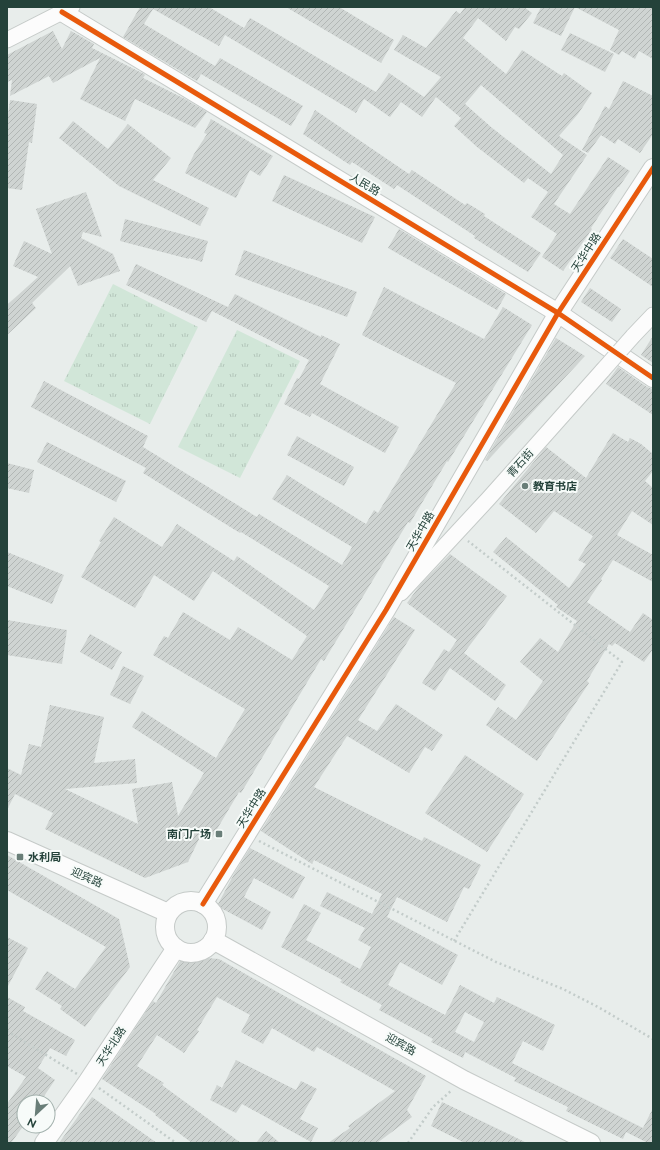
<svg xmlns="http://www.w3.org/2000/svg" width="660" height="1150" font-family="Raleway,'Noto Sans SC',sans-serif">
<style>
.park{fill:url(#park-tufts)}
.building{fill:url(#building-hatch);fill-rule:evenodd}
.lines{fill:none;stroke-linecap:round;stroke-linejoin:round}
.minor-casing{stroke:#c5cac8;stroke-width:17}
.tertiary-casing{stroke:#c5cac8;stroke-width:20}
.path{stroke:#c3ccca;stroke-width:2.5;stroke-dasharray:2 3;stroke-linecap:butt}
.minor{stroke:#fcfcfc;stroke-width:15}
.tertiary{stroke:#fcfcfc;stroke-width:18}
.minor-bridge-casing{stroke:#c5cac8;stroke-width:17;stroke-linecap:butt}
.minor-bridge{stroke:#fcfcfc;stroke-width:15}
.cycleway-casing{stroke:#f7fbf9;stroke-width:8}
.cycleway{stroke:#e8590c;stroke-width:5}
.poi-dot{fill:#697e78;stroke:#f7fbf9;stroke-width:1.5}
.labels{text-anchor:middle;stroke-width:4;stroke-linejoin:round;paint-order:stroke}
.street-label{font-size:11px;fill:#24423a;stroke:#f7fbf9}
.poi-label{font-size:11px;font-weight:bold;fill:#24423a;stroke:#f7fbf9;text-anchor:start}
</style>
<defs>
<pattern id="park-tufts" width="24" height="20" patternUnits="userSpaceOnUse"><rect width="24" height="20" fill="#d1e6d8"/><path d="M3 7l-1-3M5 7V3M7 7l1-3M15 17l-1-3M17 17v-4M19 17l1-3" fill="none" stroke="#b3c6ba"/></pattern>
<pattern id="building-hatch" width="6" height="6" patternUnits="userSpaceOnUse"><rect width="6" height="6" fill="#cfd4d2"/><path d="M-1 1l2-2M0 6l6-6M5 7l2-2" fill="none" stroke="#b2b7b5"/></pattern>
</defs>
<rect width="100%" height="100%" fill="#e8edeb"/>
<g class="park">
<polygon points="113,284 198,327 150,424 64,381"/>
<polygon points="237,330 300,361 240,478 178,447"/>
</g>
<g class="building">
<path d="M140 7H209L244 28 250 18 376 92 389 73 424 97 441 77 394 50 403 35 426 48 456 11 460 14 465 7H524L532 13 519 29 515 27 506 41 478 18 463 38 506 74 522 50 562 76 564 73 592 93 578 114 559 136 587 155 554 204 570 214 608 157 630 171 619 187H618L591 228 592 229 563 271 542 257 557 234 531 217 548 192 528 178 524 183 477 147 454 126 461 118 436 97 422 117 401 102 390 117 364 99 356 113 225 35 219 46 153 9 144 24 215 66 220 58 303 106 291 126 201 74 197 81 123 37ZM481 85 563 155 551 174 491 127 465 104Z"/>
<polygon points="286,7 339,7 394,40 381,63"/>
<polygon points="541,7 653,7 653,59 639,51 635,59 622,51 619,55 610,50 619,30 575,7 561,36 533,23"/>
<polygon points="53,31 62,49 71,31 94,44 92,48 144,74 145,75 143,78 185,99 207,112 195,128 135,99 125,121 80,99 100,58 53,83 49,76 10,96 12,80 7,82 7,55"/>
<polygon points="570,33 614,54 605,72 561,50"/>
<polygon points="623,81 653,96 653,134 640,153 618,139 615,144 601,135 588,153 582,150 605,106 609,109"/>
<polygon points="10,100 37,104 32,143 29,142 22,190 7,188 7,122"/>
<polygon points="315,110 409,174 412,170 465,205 467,203 485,214 484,216 541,253 528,272 474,238 475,236 397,185 394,189 352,162 350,165 303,134"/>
<polygon points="211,119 273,156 260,176 250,170 236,198 185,173 194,154 207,134 204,133"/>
<polygon points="73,121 108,149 128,124 171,158 153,180 209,208 200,226 119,186 59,138"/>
<polygon points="284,175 375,217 362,243 272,201"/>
<polygon points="86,192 102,237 83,232 81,238 113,254 120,271 78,286 70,266 32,303 36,308 7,335 7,305 38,277 13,266 24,241 52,254 36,209"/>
<polygon points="125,219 208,241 202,262 189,258 189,259 120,241"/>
<polygon points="399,229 506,294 497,310 388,248"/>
<polygon points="623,239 653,259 653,287 610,258"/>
<polygon points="244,250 357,292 347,317 235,275"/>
<polygon points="136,264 228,307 235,294 321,337 321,335 340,344 320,384 399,427 385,453 312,413 310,417 284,404 297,378 299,379 309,360 212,311 206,322 126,285"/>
<polygon points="384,287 484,339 503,307 532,325 448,462 447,461 410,523 408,522 324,661 321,659 241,793 239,792 210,841 201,835 188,862 145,878 45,829 53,813 15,794 7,810 7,768 21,775 29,744 41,747 50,705 104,717 94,763 135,759 137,783 65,789 138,824 132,789 172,782 178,816 204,773 132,727 142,711 216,758 245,709 153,655 164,636 168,638 183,612 230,640 238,627 292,660 307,636 213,571 194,601 154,575 135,608 81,577 101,542 99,541 114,517 162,547 177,524 234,561 237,556 314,610 329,586 241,532 240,533 143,473 146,468 31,407 44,381 148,436 143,447 257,517 259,514 342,565 352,547 272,499 287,475 366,524 374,510 378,513 456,383 362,335"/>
<polygon points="590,288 621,309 612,322 581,302"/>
<polygon points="653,336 653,363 641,355"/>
<polygon points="556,338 585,356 487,461 485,460"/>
<polygon points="618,367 647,387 653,389 653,415 606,384"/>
<polygon points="613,433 628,442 630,438 641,444 653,454 653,471 645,481 653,488 653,525 632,511 617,535 653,555 653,582 613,560 601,579 602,580 587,602 630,632 643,613 653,620 653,649 644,662 615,643 612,646 609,644 587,681 589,683 537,761 486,725 498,707 516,720 543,681 520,662 540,638 558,652 577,621 556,607 558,605 493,552 506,537 569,588 586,564 578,560 593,536 554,511 536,533 499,504 546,447 586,478"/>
<polygon points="297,436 354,467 344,486 287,455"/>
<polygon points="47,442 126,481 116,502 37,462"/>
<polygon points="7,463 34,470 29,493 7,488"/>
<polygon points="7,552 64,575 52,604 7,586"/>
<polygon points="450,554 507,596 464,653 506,685 495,701 450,668 435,691 422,683 444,649 449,652 457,640 407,603 420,585"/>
<path d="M394 617 415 630 358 720 377 731 396 704 443 735 432 751 425 747 409 773 347 736 314 787 422 841 424 837 481 865 469 889 464 887 447 922 397 897 387 917 458 955 442 985 400 962 388 985 445 1015 460 985 494 1003 497 997 555 1025 543 1051 523 1041 512 1063 643 1128 653 1108V1143H648L626 1132 623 1139 566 1111 568 1107 514 1081 516 1078 465 1052 463 1058 431 1042 433 1039 379 1010 382 1005 340 982 342 980 281 947 304 904 321 913 306 940 360 969 371 947 358 940 365 928 320 906 327 892 372 914 382 894 314 860 312 864 261 831ZM465 1012 484 1022 474 1042 455 1032Z"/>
<polygon points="7,620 67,630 62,664 7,655"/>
<polygon points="90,634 122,652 112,670 80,652"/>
<polygon points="123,666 144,676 130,704 110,695"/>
<polygon points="465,755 524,794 487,852 425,813"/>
<polygon points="250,848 305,877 293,899 254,878 244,897 271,912 262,930 217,906 234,874"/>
<polygon points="7,855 119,919 130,967 85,1027 60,1009 62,1006 35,989 47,971 75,989 106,947 7,890"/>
<polygon points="7,937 28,948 7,988"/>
<polygon points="183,956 219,959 426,1076 407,1110 412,1117 377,1143 328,1143 350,1128 348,1126 395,1091 317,1047 314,1052 272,1028 263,1044 241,1032 250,1015 217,997 197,1030 199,1031 184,1053 157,1035 137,1066 164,1083 162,1085 241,1143 192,1143 155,1115 156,1114 102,1079 153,1001 156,1003"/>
<polygon points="7,997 25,1007 23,1011 75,1040 66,1056 50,1048 38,1068 55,1080 40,1102 24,1102 24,1125 11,1143 7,1143 7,1104 26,1077 7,1066"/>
<polygon points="236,1060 296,1090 301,1081 317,1089 300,1119 318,1128 311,1142 242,1104 236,1113 210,1100 217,1085 222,1088"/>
<polygon points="92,1097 157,1143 59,1143"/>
<polygon points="442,1102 527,1143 465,1143 431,1126"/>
<polygon points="266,1131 280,1143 256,1143"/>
</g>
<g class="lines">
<g class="minor-casing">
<g id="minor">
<polyline points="7,40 72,7"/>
<polyline points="633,336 653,315"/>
<polyline points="401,593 489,498 603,370"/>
</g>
</g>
<g class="tertiary-casing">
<g id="tertiary">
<polyline points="62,12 558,313 653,378"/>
<polyline points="7,841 168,913"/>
<circle cx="191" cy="927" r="26"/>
<polyline points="203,904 386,610 558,313 653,168"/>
<polyline points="213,940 464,1080 591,1143"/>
<polyline points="44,1143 88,1081 176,948"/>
</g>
</g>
<g class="path">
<polyline points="259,841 496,962 563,989 598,1007 653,1039"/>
<polyline points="454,941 622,662 468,541"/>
<polyline points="7,1031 77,1074"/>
<polyline points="99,1088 176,1143"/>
<polyline points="408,1143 433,1107 452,1090"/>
</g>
<use href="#minor" class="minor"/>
<use href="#tertiary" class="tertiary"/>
<g class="minor-bridge-casing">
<polyline id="minor-bridge" points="603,370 633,336"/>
</g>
<use href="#minor-bridge" class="minor-bridge"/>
<g class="cycleway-casing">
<g id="cycleway">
<polyline points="62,12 558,313 653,378"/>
<polyline points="203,904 386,610 558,313 653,168"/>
</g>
</g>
<use href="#cycleway" class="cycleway"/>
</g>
<g class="poi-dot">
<circle cx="525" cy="486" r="4"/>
<rect x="215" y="830" width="8" height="8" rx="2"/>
<rect x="16" y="853" width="8" height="8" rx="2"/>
</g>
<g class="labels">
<g class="street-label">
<text transform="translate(365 184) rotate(31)" y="4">人民路</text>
<text transform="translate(586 252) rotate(-57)" y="4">天华中路</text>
<text transform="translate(520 463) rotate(-48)" y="4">青石街</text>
<text transform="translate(420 531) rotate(-60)" y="4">天华中路</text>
<text transform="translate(251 808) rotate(-58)" y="4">天华中路</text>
<text transform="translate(87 877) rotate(24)" y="4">迎宾路</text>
<text transform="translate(401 1044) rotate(29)" y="4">迎宾路</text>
<text transform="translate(111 1046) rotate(-57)" y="4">天华北路</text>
</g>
<g class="poi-label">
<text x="533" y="490">教育书店</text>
<text x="211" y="838" text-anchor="end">南门广场</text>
<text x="28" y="861">水利局</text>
</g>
</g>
<rect width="660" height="1150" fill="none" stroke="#24423a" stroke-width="16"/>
<g transform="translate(36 1114) rotate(206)"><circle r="19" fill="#f7fbf9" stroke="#a3b1ad"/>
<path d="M0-3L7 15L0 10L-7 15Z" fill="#697e78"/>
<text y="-6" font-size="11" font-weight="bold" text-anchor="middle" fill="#24423a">N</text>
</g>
</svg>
